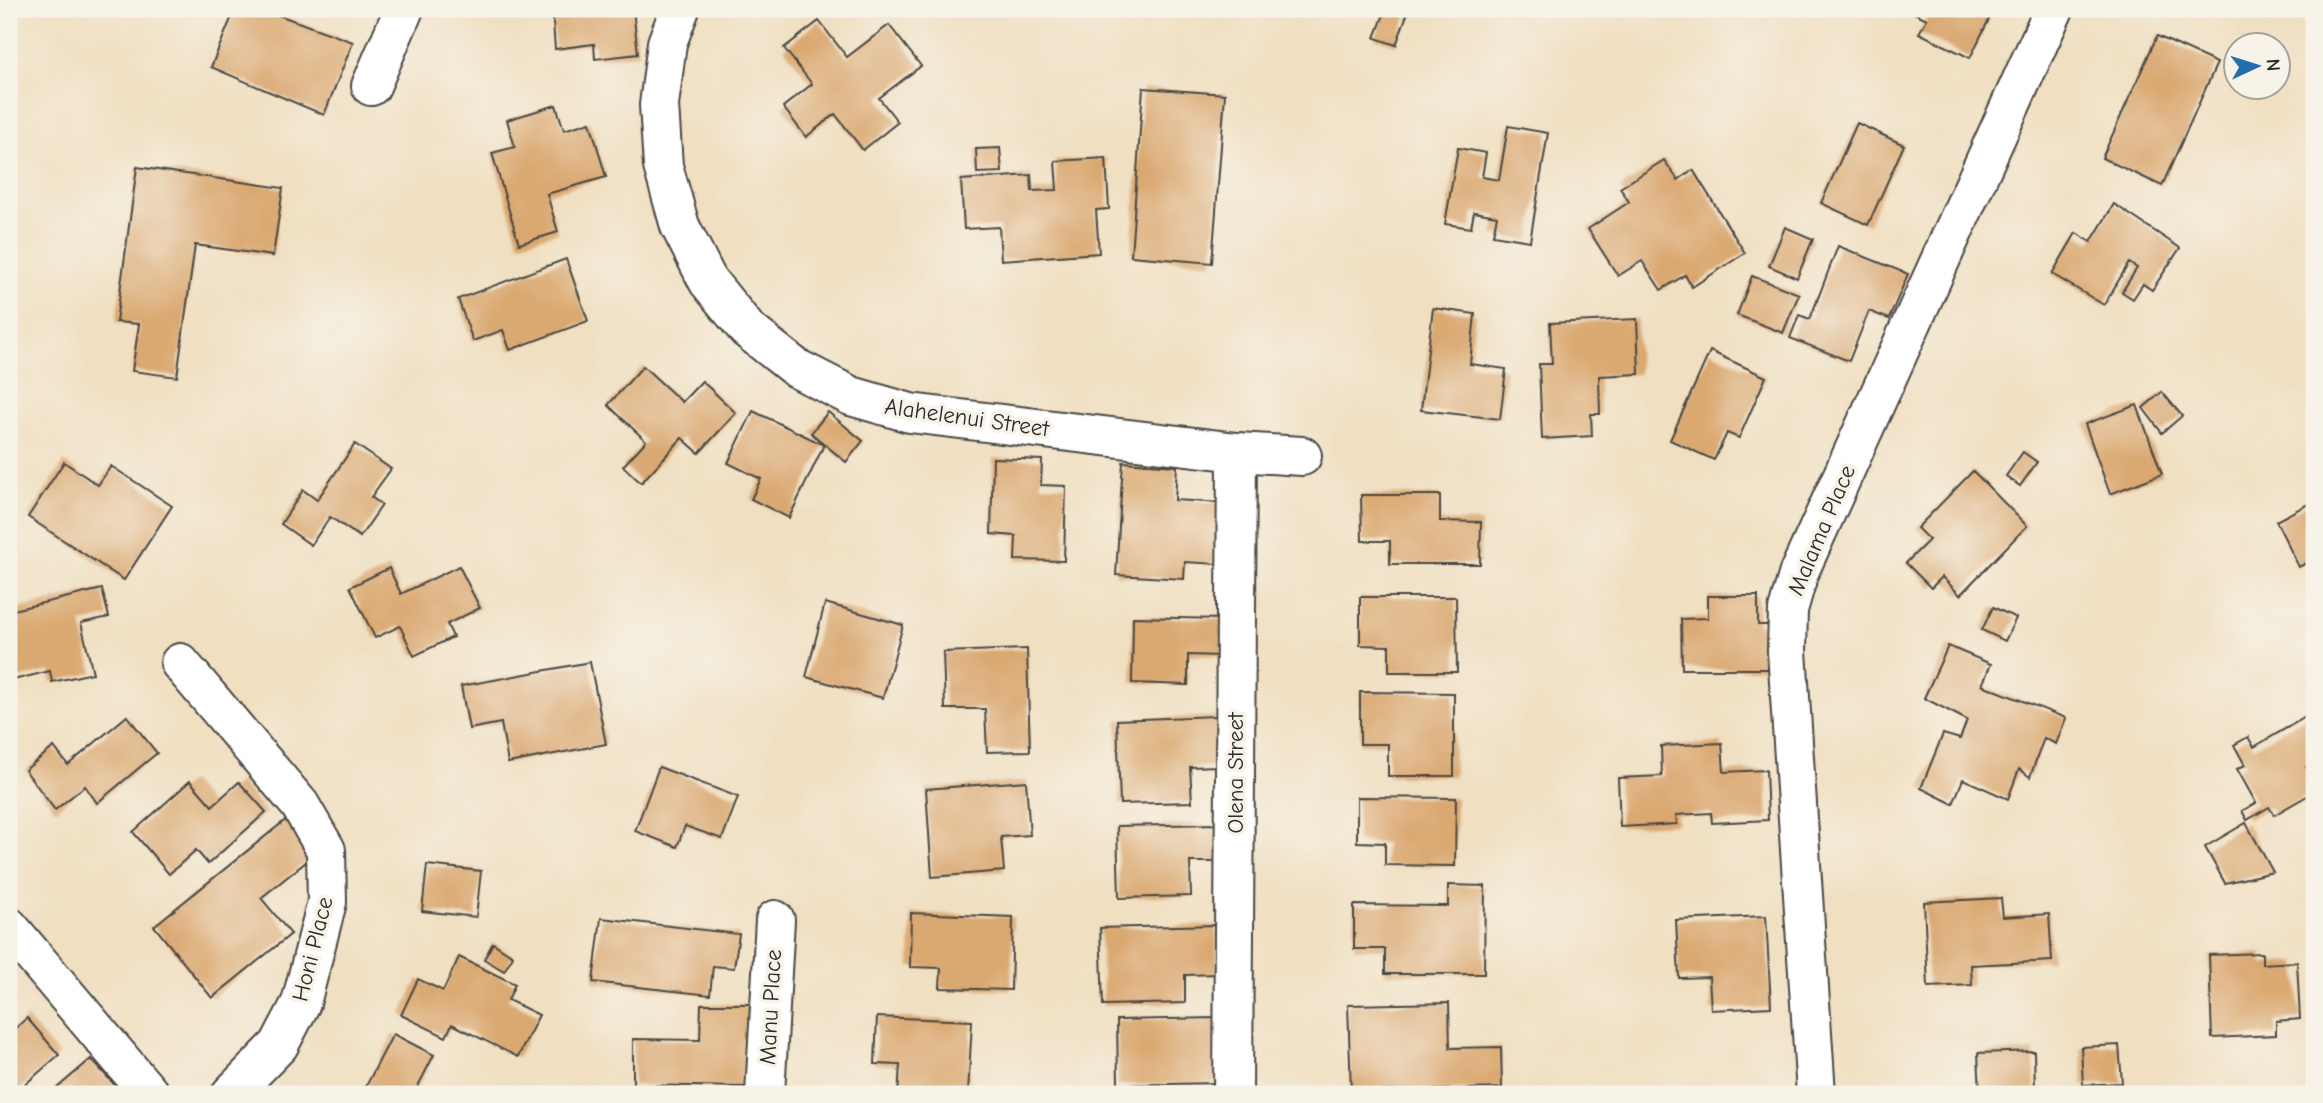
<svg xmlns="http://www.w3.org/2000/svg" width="2323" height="1103" font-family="'Comic Neue',sans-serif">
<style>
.building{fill:#daa871}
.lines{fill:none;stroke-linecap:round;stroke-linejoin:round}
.minor-casing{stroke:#494642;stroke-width:42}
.minor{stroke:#fff;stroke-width:38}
.labels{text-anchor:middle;stroke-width:7;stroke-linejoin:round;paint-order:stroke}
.street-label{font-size:23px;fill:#2b2b2b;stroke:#f7f3e8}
</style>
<rect width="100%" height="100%" fill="#f7f3e8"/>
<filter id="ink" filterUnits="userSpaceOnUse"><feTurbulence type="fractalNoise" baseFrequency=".0143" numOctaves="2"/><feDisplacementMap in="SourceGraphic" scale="14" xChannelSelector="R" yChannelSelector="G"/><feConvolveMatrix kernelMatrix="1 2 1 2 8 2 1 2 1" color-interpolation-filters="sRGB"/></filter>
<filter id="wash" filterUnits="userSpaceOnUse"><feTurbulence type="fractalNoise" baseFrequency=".00686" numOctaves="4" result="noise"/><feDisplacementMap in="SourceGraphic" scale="28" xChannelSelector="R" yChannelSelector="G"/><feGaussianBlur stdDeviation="1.57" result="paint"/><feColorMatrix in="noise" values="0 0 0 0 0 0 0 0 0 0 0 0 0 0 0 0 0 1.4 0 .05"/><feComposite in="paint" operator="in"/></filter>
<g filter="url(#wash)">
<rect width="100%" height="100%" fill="#f0dfc1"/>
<g id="blocks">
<g class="building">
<polygon points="235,9 262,9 353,42 324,115 211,67"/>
<polygon points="552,9 633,9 638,54 595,59 594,44 555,49"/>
<polygon points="1386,9 1409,9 1396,45 1375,38"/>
<polygon points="1906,9 1994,9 1970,58 1919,33 1927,19"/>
<polygon points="819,21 847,57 889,25 921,66 879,98 898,122 863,150 835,114 806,137 783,107 812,84 784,48"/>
<polygon points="2157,36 2217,63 2162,186 2102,158"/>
<polygon points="1143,88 1225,94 1212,263 1131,256"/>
<polygon points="556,105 564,130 590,122 606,177 547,194 558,232 519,244 492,153 515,147 507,120"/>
<polygon points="1857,123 1904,145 1868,225 1821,203"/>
<polygon points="1508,126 1548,133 1530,241 1493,235 1497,216 1474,212 1471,228 1445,224 1458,148 1486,153 1482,177 1499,180"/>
<polygon points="1000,148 1002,172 977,173 976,149"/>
<polygon points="1106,158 1109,209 1096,210 1099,253 1001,260 999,227 964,229 961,180 1031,175 1032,191 1057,190 1055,161"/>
<polygon points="1664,160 1678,180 1693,170 1745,253 1692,287 1685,275 1661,290 1642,261 1618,276 1588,229 1629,202 1620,188"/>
<polygon points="137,167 283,188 273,256 195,245 177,377 132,371 139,324 116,322"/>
<polygon points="2114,204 2180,248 2152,290 2143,284 2133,299 2122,292 2137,268 2129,263 2104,305 2052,274 2076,233 2091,242"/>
<polygon points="1785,227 1813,239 1797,278 1769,266"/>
<polygon points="1838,246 1908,274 1889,319 1869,311 1849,361 1790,338 1799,315 1810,319"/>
<polygon points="566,259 588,321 510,350 503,330 473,341 458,299"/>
<polygon points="1752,276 1799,294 1783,333 1737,315"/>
<polygon points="1433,308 1475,314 1470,364 1506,369 1500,419 1421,410"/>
<polygon points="1637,319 1639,374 1599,376 1600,414 1591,414 1592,436 1542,439 1539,364 1552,364 1550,323"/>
<polygon points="1710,351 1766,377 1739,438 1727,433 1714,460 1670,440"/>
<polygon points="643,366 682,402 702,381 736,413 699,453 682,438 641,483 623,466 646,441 608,405"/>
<polygon points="2162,392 2182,416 2162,433 2143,408"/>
<polygon points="2137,405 2162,474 2110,494 2085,424"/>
<polygon points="753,411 824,445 789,518 751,499 761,479 728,463"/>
<polygon points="828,412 863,441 846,462 811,433"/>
<polygon points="355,444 391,469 371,497 382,505 360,537 330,517 311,545 281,524 303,490 317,500"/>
<polygon points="2023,452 2037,462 2020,486 2006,476"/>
<polygon points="993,458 1042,460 1041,485 1066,486 1064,561 1015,560 1016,536 991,534"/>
<polygon points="64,462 98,485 111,466 172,506 124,580 28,517"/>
<polygon points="1123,462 1177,466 1175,500 1223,503 1219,564 1185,562 1184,579 1116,575"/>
<polygon points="1973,471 2027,526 1960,595 1942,577 1931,588 1906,563 1929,540 1917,528"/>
<polygon points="1361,495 1440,495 1440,521 1481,522 1480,564 1390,564 1390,541 1362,541"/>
<polygon points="2314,501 2314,559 2299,567 2276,521"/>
<polygon points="459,566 480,608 447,624 453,637 414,656 400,626 375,638 350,587 389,568 401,594"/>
<polygon points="102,589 109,617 81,623 93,673 52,682 50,671 13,680 9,663 9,611"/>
<polygon points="1708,596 1758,596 1758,625 1776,625 1776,669 1682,669 1681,619 1708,618"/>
<polygon points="1360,597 1456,597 1457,672 1389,672 1389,646 1360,645"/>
<polygon points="825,603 903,625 883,698 806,677"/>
<polygon points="1993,607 2016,618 2005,641 1982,630"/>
<polygon points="1133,617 1223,619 1222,656 1188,655 1188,685 1132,683"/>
<polygon points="1948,646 1991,664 1982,685 2066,718 2056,744 2044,738 2030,777 2019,769 2008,799 1963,779 1953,804 1921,788 1943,734 1960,739 1967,720 1924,698"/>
<polygon points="1027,649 1030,751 987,752 985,709 945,709 943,652"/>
<polygon points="590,662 606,744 508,763 501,723 469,729 461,686"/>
<polygon points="1360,692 1454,693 1454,776 1388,776 1388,744 1360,744"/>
<polygon points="2314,712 2314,763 2306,767 2314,782 2314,792 2274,815 2269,807 2247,820 2242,811 2256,803 2237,769 2245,765 2234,745 2248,737 2254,747"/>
<polygon points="127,716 157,753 97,803 85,786 55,810 25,770 54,747 68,765"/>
<polygon points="1216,716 1218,766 1190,767 1192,802 1120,804 1117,720"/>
<polygon points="1722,743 1724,772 1766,770 1768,820 1712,823 1711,813 1676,815 1677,824 1620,827 1618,778 1662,776 1661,746"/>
<polygon points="659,767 738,797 722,839 685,826 677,847 635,831"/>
<polygon points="190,781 212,806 239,782 266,812 208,864 196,850 169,874 133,832"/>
<polygon points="1026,781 1030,835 1001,837 1004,871 932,877 926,789"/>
<polygon points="1357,797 1456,798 1455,866 1385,865 1385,843 1357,842"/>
<polygon points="288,818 316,854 261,898 291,934 212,998 154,926"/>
<polygon points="2246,823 2273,872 2225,883 2205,847"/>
<polygon points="1218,824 1219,862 1190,862 1191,896 1119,898 1117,826"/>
<polygon points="427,865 481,871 476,917 422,911"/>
<polygon points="1448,885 1485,886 1484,974 1385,974 1385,949 1354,949 1354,905 1448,906"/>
<polygon points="2001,898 2003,917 2049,914 2052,961 1971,965 1972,985 1928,987 1924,902"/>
<polygon points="911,913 1013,917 1011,990 940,988 941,968 910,967"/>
<polygon points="1766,916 1771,1007 1711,1010 1709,977 1679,978 1676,920"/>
<polygon points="601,918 739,934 734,968 713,966 710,995 593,982"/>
<polygon points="1216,925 1218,974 1185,975 1185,1003 1103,1005 1100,928"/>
<polygon points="493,943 513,956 504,971 484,959"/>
<polygon points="2262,953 2262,964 2297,962 2300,1019 2276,1021 2276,1035 2212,1038 2209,955"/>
<polygon points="459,957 515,984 508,1000 539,1015 518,1057 452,1024 446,1037 401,1015 418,979 443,991"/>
<polygon points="1449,1003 1450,1048 1501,1047 1502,1088 1351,1092 1348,1005"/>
<polygon points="701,1004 750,1004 749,1087 633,1085 633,1039 700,1040"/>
<polygon points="877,1017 972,1021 968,1094 898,1094 900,1065 875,1064"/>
<polygon points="27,1018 59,1055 14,1094 9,1094 9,1034"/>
<polygon points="1216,1018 1218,1083 1118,1085 1117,1020"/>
<polygon points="393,1034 434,1055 414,1094 362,1094"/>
<polygon points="2119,1045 2122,1083 2083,1085 2081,1047"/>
<polygon points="2034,1051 2035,1091 2100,1089 2101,1094 1980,1094 1978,1053"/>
<polygon points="91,1059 123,1094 50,1094"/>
</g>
</g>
</g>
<g filter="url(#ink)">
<use href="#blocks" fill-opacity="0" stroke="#494642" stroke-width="2"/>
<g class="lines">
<g class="minor-casing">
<g id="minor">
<polyline points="680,9 667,43 659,105 663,166 680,226 708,281 747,329 796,368 851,396 910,413 1237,452 1302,456"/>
<polyline points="371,86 404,9"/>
<polyline points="180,663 300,805 326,850 327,902 301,1003 279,1045 231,1094"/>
<polyline points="9,927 150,1094"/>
<polyline points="765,1094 775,920"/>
<polyline points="1233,1094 1237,452"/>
<polyline points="1816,1094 1787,651 1788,610 1799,572 2054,9"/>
</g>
</g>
<use href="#minor" class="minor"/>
</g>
</g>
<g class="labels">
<g class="street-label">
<text transform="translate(967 417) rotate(8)" y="8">Alahelenui Street</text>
<text transform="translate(1821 530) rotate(-67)" y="8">Malama Place</text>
<text transform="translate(1235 773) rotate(-90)" y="8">Olena Street</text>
<text transform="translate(312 949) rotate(-76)" y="8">Honi Place</text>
<text transform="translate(770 1007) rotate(-87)" y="8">Manu Place</text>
</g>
</g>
<rect width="2323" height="1103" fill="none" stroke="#f7f3e8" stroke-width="35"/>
<g transform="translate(2257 66) rotate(86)"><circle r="33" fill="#f7f3e8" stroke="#a5a39c" stroke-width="2"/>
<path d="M0-5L12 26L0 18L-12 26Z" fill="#1f6fb2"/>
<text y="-10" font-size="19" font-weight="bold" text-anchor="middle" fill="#2b2b2b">N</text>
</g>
</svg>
